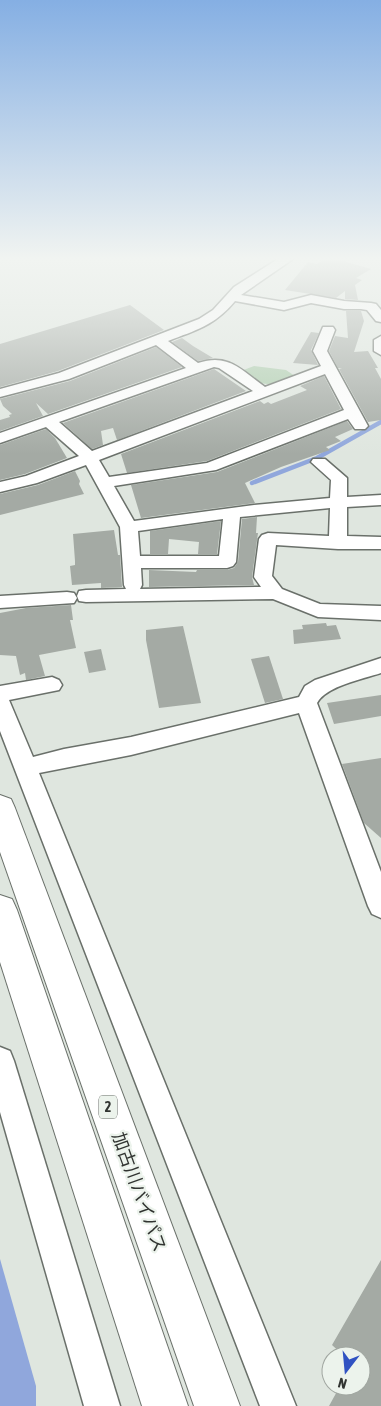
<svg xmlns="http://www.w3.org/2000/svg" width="381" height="1406" font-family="'Asap Condensed','Noto Sans JP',sans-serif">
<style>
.green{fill:#afcdaf}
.water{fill:#90a7dc}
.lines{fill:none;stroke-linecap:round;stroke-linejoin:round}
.stream{stroke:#90a7dc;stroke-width:4.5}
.building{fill:#a4aaa4}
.minor-casing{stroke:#6a706a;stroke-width:3}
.motorway-casing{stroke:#6a706a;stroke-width:2}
.minor{fill:#fff;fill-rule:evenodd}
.motorway{fill:#fff;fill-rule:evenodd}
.labels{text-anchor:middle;stroke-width:4.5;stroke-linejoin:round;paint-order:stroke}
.shield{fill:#ecf3ec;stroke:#696d69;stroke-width:1}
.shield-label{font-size:14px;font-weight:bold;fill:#313431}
.near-street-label{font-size:18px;fill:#313431;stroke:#ecf3ec}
</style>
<rect width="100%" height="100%" fill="#dfe6df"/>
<path class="green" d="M254 366 286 370 295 376C267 386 267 389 241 371Z"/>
<polygon class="water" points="0,1259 36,1386 36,1406 0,1406"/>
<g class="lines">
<polyline class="stream" points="252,483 317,458 381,422"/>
</g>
<g class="building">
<polygon points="329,257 371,269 356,278 362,280 355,285 358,300 345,299 345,291 336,298 285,290 308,262 317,264"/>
<polygon points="130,305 164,330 58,371 0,387 0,344"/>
<polygon points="346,311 361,311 364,321 354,352 368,351 378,368 375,368 381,379 381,420 368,422 339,369 342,368 338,368 329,351 335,336 348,338"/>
<polygon points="311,332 319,333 311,350 318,365 293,363"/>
<polygon points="182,338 193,346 213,358 198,361 172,342"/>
<polygon points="156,347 182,367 48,414 36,403 43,416 0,431 0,420 10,417 9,415 12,414 3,406 0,399 70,381"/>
<polygon points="214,369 246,391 117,440 113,428 101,431 103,445 92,449 63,423"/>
<polygon points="324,376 341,409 207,461 127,473 121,454 260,401 264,404 268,402 271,404 307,390 300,386"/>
<polygon points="347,421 353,429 335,437 341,441 326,447 330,450 281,467 245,483 255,503 141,518 131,485 217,472"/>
<polygon points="46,429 55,438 67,458 25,474 0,480 0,445"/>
<polygon points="75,471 80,481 79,484 84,494 0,515 0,494 38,485"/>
<polygon points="257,517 256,533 258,533 252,577 254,585 149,587 149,570 196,572 197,570 227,570 234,568 238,562 242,519"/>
<polygon points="221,521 217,554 198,554 199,542 169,539 168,554 150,554 150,531"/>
<polygon points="114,530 118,555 120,555 122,587 101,588 101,583 72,585 70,566 75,565 75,561 73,534"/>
<polygon points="71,605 73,620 70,620 76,648 39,655 45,676 26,680 25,673 20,675 16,656 0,655 0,613 26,608"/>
<polygon points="326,623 327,626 336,625 341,639 294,644 293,630 303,629 302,625"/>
<polygon points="183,626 201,703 159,708 146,640 146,630"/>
<polygon points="101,649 106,670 89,673 84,652"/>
<polygon points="269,656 283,699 265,703 251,659"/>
<polygon points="381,695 381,716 334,724 327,703"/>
<polygon points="381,758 381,838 364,823 342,764"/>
<polygon points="381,1260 381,1406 329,1406 340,1386 361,1386 361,1356 344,1356 332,1345"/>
</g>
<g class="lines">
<g class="minor-casing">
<g id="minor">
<path d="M281 257H296L241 295 284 302 311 295 344 301 371 303 376 304 381 310V322L376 321 367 310 361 309H344L311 303 284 310 235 301C214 326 196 330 168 341L198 363C229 353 241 370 265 387L321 366 313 351 323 327H333L335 330 327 351 368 426 365 429H355L348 419 216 470 114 486 134 521 254 505 330 498 331 480 311 462 313 459H325L347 478V497L381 495V505L347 507V536L381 537V549H338L276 545 272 576 282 589 320 604 381 606V620L318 617 273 599 86 602 79 601 77 596 79 591 86 590 126 589 124 585 120 527 86 465 37 483 0 492V482L26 476 79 456 46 427 0 443V433L186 368 156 345 69 379 0 397V389L59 373 199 319 213 310 234 287ZM214 367 219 368 253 391 92 451 59 422ZM325 374 344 410 207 463 109 477 99 460ZM330 508 329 536 268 533 262 535 259 539 254 577 261 587 140 589 142 585 141 568H227L233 566 236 562 240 517ZM223 519 219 556H140L138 531Z"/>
<polygon points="381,336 381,355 374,351 374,340"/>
<polygon points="67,592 74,593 77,598 74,603 0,608 0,596"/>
<path d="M381 658V673C363 679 326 686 317 703L381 872V918L372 914 368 906 299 713 131 755 39 773 296 1406H260L0 731V686L52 677 59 680 62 685 59 690 9 700 33 757 64 749 131 737 299 697 305 686 315 680Z"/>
<polygon points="0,1047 10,1051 14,1061 120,1406 84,1406 0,1112"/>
</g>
</g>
<g class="motorway-casing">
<g id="motorway">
<polygon points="0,795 11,799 15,808 240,1406 194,1406 0,852"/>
<polygon points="0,895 12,899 17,910 188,1406 142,1406 0,962"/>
</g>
</g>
<use href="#minor" class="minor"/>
<use href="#motorway" class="motorway"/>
</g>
<linearGradient id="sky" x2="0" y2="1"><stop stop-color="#85afe3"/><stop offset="0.57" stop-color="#f1f4f1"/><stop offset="1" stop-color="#f1f4f1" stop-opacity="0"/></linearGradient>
<rect width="381" height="454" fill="url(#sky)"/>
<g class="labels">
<rect class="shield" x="99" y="1095.5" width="18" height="23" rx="4"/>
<g class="shield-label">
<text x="108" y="1112">2</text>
</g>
<g class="near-street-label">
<text transform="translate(139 1192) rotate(70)" y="6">加古川バイパス</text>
</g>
</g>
<g transform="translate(346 1371) rotate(196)"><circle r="24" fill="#ecf3ec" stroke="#a1a7a1"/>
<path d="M0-4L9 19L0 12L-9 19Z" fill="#3052c2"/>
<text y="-8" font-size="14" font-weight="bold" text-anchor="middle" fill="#313431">N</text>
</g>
</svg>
